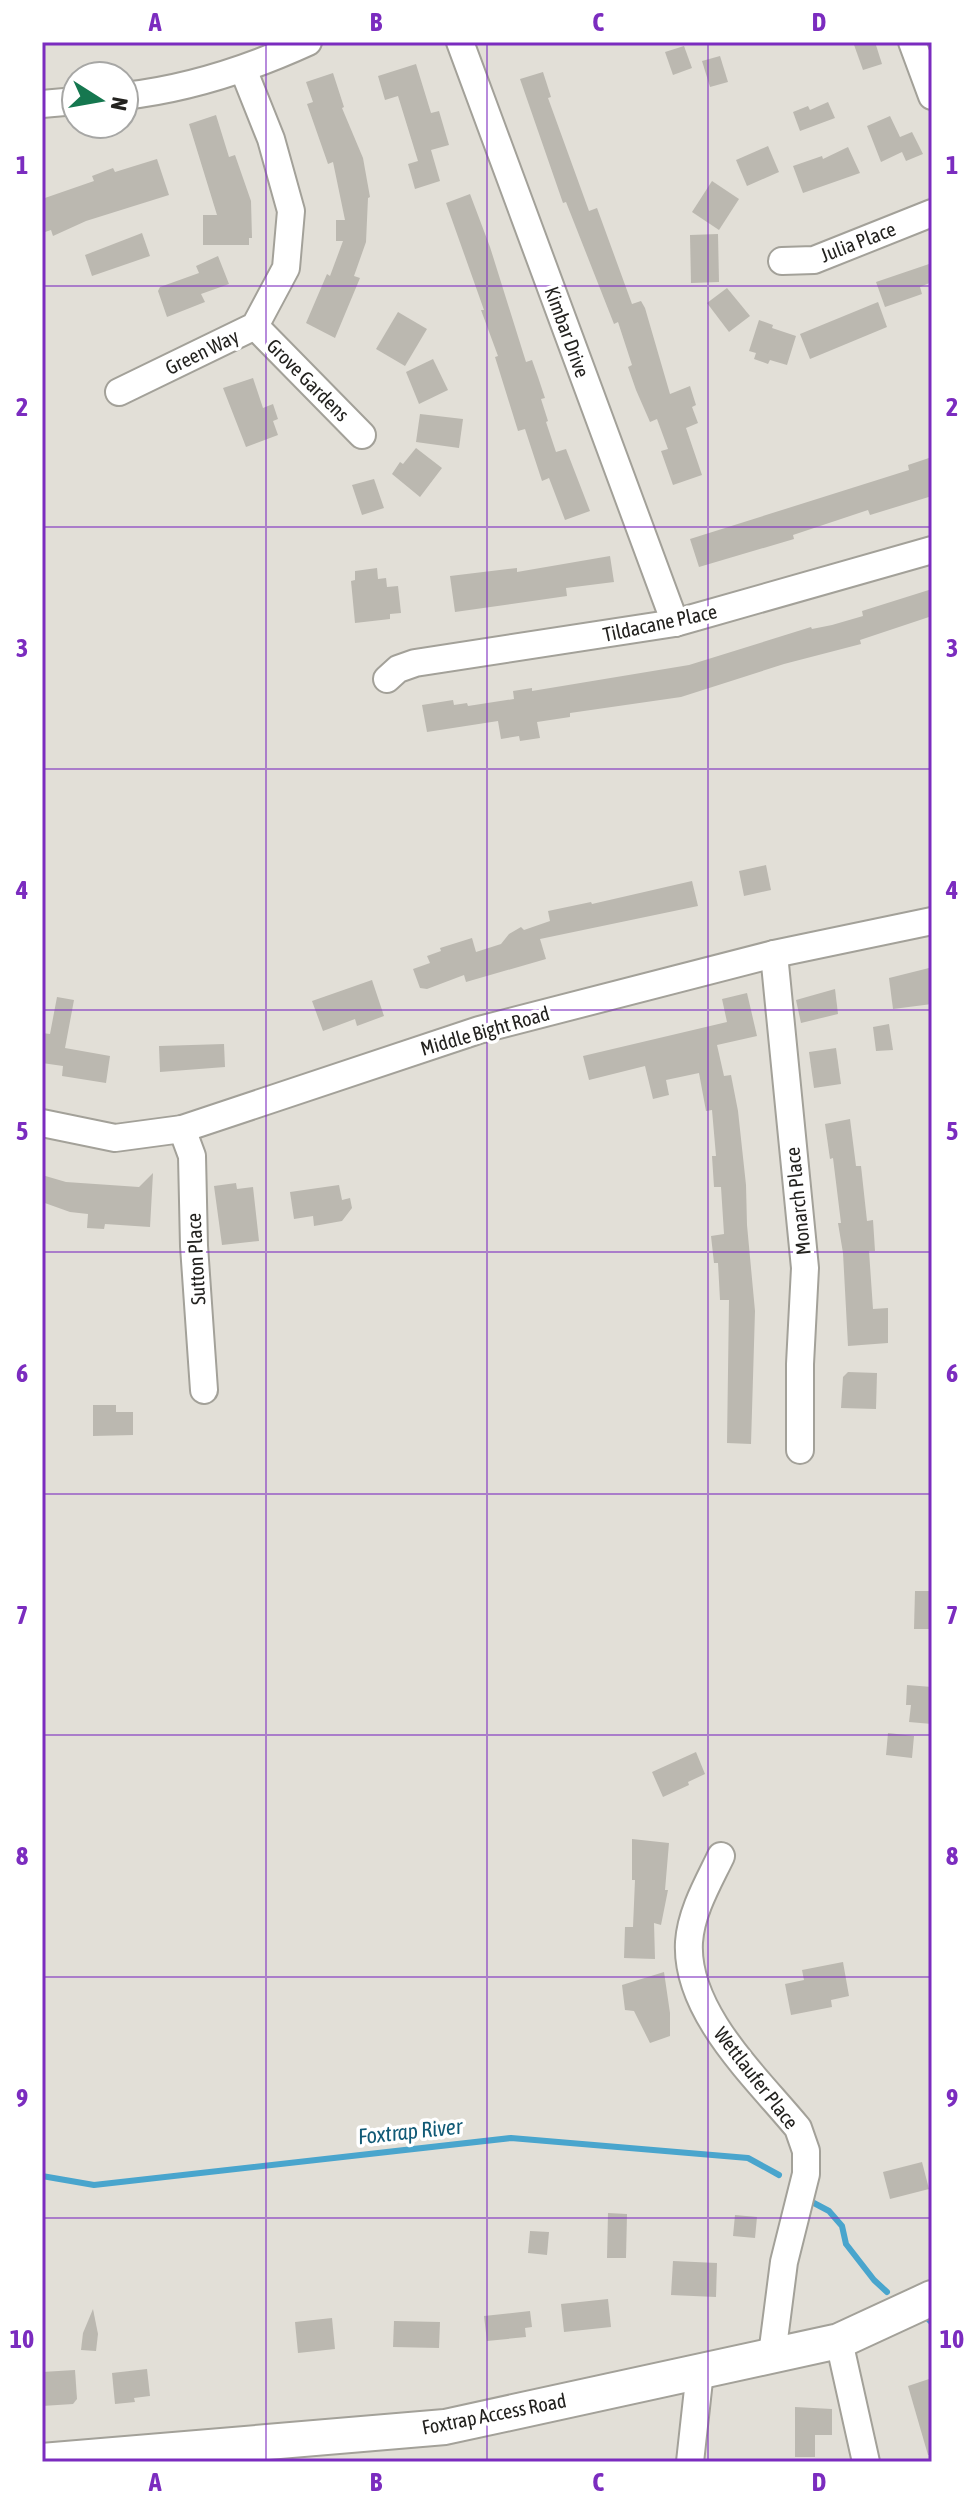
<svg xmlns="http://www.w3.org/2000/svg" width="974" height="2504" font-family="'Asap Condensed',sans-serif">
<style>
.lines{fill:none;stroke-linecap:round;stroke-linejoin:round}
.stream{stroke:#49a5cd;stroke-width:6}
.building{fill:#bbb8b0}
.minor-casing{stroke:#a3a199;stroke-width:30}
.major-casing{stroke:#a3a199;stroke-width:38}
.minor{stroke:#fff;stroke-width:26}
.major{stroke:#fff;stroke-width:34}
.grid{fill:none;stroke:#7b2cbf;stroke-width:2;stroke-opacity:0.55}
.labels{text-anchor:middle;stroke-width:7;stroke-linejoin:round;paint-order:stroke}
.street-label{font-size:20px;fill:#23221f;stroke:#fff}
.water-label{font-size:22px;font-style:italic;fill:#115a76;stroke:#fff}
.neatline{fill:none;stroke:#7b2cbf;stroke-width:3}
.grid-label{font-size:26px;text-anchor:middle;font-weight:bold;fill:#7b2cbf}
</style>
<rect width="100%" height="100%" fill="#e2dfd7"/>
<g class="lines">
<g class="stream">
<polyline points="42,2176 94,2185 511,2138 748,2158 779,2175"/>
<polyline points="812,2202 829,2211 842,2226 846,2244 874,2280 887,2292"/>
<polyline points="928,2319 932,2323"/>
</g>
</g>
<g class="building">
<polygon points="853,42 875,42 882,64 863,70"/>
<polygon points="684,46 692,68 673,75 665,52"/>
<polygon points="720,56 728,82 710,87 702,61"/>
<polygon points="416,64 431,113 439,111 449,145 431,150 440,181 415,189 408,164 418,161 398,96 385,100 378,76"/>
<polygon points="543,72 551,97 548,98 589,211 597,208 632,304 641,301 645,308 670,394 690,386 696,405 692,407 698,423 686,428 702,475 673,485 661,451 668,449 657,419 650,422 636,390 628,367 632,365 618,322 614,324 566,202 563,203 520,79"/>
<polygon points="333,73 344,107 342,108 363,158 370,197 368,198 366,242 354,276 360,278 335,338 306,323 327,274 330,276 343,241 336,241 336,220 345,220 333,162 328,164 307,104 313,102 306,82"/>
<polygon points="828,102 835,118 800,131 793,112 808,106 810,110"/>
<polygon points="216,115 229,157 235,155 251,201 252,238 249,238 249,245 203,245 203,215 217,215 189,124"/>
<polygon points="890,116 900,137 912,132 923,154 906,161 902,152 881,162 867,126"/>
<polygon points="768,146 779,172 747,186 736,160"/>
<polygon points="848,147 860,173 803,193 793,166 822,156 823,159"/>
<polygon points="157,159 169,195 86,221 53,236 51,230 45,232 42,222 42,199 94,181 92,176 113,168 115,172"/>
<polygon points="712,181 739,199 719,230 692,212"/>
<polygon points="470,194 490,247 526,362 532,360 538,377 545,398 541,399 548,421 546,422 556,452 566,449 590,511 565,520 549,478 542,481 525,429 518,431 495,357 498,356 481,310 484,310 446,203"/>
<polygon points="142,233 150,256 92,276 85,255"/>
<polygon points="718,234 719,282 691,283 690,235"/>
<polygon points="218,256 229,284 201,294 205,302 167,317 158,291 160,287 199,273 196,266"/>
<polygon points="932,263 932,282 920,287 922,294 885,307 876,282"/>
<polygon points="727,288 750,316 729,332 707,303"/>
<polygon points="878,302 887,327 810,359 800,334"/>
<polygon points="398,312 427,329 405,366 376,349"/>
<polygon points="759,320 773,325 772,328 796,336 787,365 770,360 768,364 754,359 756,353 749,351"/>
<polygon points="433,359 448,390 419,404 406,372"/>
<polygon points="253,378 263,408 273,404 278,419 273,421 278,435 246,447 223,388"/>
<polygon points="420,414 463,419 459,448 416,442"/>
<polygon points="416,448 442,468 420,497 392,474 400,462 403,464"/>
<polygon points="932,457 932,496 870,515 868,510 793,535 794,539 699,567 690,539 909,470 908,465"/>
<polygon points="374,479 384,508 362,515 352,485"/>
<polygon points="610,556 614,582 566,588 567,596 455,612 450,576 517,568 517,572"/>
<polygon points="377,568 378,579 386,578 387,587 398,586 401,613 390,614 390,619 355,623 351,581 355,580 355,571"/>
<polygon points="932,589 932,616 860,640 861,644 784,664 681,697 570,713 570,717 537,722 540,738 520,741 519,736 501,739 498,721 427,732 422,705 453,700 454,705 467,703 468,706 514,699 513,691 532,688 532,691 689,665 811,627 812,629 832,625 863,616 862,611"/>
<polygon points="766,865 771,890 744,896 739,871"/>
<polygon points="692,881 698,906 540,939 546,959 466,982 464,975 427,989 420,988 413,969 430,963 427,956 441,951 440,948 472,938 476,952 501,944 509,934 521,927 524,930 550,921 548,911 591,902 592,904"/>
<polygon points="929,968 932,1004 893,1009 889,978"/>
<polygon points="372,980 384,1016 357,1026 355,1019 323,1031 312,1001"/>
<polygon points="835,989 838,1014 801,1023 796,1000"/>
<polygon points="747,993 757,1036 717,1045 724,1076 731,1075 738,1111 746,1185 747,1225 755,1311 751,1444 727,1443 729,1300 720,1300 718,1263 714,1263 711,1236 724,1234 721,1187 714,1187 712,1156 716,1156 712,1110 706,1111 699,1073 666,1080 669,1095 653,1099 645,1066 589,1080 583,1056 727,1022 722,999"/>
<polygon points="57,997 74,1000 65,1048 110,1056 106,1083 62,1076 63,1066 42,1063 42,1033 50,1034"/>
<polygon points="889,1024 893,1050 876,1051 873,1027"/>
<polygon points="224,1044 225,1067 160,1072 159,1046"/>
<polygon points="836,1048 841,1084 814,1088 809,1052"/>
<polygon points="850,1119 856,1166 861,1166 867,1221 873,1220 875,1251 869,1251 873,1309 888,1308 888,1343 848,1346 843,1253 838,1223 841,1223 833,1158 830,1159 825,1124"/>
<polygon points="153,1173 150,1227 105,1224 104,1229 87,1228 88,1214 70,1212 42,1202 42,1175 66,1182 139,1187"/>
<polygon points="236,1183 237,1189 253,1187 259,1241 222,1245 214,1186"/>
<polygon points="339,1185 342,1200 350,1198 352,1208 342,1221 314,1226 313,1216 294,1219 290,1192"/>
<polygon points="848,1372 877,1373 876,1409 841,1408 843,1377"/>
<polygon points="93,1405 116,1405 116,1412 133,1412 133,1435 93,1436"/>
<polygon points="915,1591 932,1591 932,1629 914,1629"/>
<polygon points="907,1685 932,1687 932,1724 909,1722 911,1705 906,1705"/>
<polygon points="888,1733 914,1736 912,1758 886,1755"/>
<polygon points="696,1752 705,1774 688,1782 689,1785 663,1797 652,1772"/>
<polygon points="632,1839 669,1843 665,1890 668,1890 661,1925 654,1923 655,1959 624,1958 625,1927 633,1927 635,1880 632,1880"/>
<polygon points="843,1962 849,1996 831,2000 832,2007 791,2015 785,1984 804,1980 802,1970"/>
<polygon points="664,1972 670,2013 670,2036 650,2043 634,2011 625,2010 622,1985"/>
<polygon points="922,2162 929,2189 890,2199 883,2172"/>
<polygon points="608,2213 627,2214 626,2258 607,2258"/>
<polygon points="735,2215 757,2217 755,2238 733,2236"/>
<polygon points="530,2231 549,2232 547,2255 528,2253"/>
<polygon points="673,2261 717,2263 716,2297 671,2295"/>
<polygon points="608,2299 611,2327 564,2332 561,2304"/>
<polygon points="93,2309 98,2334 96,2351 81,2350 83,2333"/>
<polygon points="530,2311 532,2327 525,2328 526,2337 487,2341 484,2316"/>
<polygon points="332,2318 335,2349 298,2353 295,2322"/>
<polygon points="394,2321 440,2322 439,2348 393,2347"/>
<polygon points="147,2369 150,2396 134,2398 135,2402 115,2404 112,2373"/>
<polygon points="75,2370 77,2399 73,2404 42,2406 42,2372"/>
<polygon points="932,2378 932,2455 928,2455 908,2386"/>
<polygon points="795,2407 832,2409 832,2435 815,2435 815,2457 795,2457"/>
</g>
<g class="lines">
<g class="minor-casing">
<g id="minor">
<polyline points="460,42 675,623"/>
<polyline points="912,42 932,96"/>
<path d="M124 96C187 89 251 68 308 42"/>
<polyline points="42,104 76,101"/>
<polyline points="782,261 814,260 932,213"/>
<polyline points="255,326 362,435"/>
<polyline points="119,392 255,326 286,268 291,211 271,139 243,69"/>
<polyline points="387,679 398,669 415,663 675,623 932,550"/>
<polyline points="774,954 805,1268 800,1364 800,1450"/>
<polyline points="42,1123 115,1138 182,1129 479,1030 774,954 932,921"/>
<polyline points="182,1129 192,1156 194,1246 204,1390"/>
<path d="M721 1856C708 1883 691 1912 689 1942 685 2012 756 2077 798 2128L806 2151V2174L784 2262 772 2355"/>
<polyline points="839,2341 866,2462"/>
<polyline points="690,2462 700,2371"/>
</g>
</g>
<g class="major-casing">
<polyline id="major" points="42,2461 445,2427 839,2341 932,2298"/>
</g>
<use href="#minor" class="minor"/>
<use href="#major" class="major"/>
</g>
<path class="grid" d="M266 42V2462M487 42V2462M708 42V2462M42 286H932M42 527H932M42 769H932M42 1010H932M42 1252H932M42 1494H932M42 1735H932M42 1977H932M42 2218H932"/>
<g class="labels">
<g class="street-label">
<text transform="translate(858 242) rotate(-21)" y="7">Julia Place</text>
<text transform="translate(567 332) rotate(70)" y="7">Kimbar Drive</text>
<text transform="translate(202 352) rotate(-26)" y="7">Green Way</text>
<text transform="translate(308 380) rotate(45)" y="7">Grove Gardens</text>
<text transform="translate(660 623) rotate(-12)" y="7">Tildacane Place</text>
<text transform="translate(485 1031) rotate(-16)" y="7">Middle Bight Road</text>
<text transform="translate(798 1201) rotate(-96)" y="7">Monarch Place</text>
<text transform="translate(196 1259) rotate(-93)" y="7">Sutton Place</text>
<text transform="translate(756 2078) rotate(52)" y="7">Wettlaufer Place</text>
<text transform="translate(494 2414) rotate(-11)" y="7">Foxtrap Access Road</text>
</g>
<g class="water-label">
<text transform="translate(410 2131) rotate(-6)" y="8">Foxtrap River</text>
</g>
</g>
<rect width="974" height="2504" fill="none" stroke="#ffffff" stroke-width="88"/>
<g transform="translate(100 100) rotate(101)"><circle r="38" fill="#ffffff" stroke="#a7a7a5" stroke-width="2"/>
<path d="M0-6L14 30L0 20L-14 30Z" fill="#15774f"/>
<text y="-12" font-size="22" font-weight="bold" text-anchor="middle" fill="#23221f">N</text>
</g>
<rect x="44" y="44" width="886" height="2416" class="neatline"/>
<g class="grid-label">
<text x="155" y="31">A</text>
<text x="376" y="31">B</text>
<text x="598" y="31">C</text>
<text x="819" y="31">D</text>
<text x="22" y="174">1</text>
<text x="952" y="174">1</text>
<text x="22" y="416">2</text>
<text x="952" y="416">2</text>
<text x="22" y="657">3</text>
<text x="952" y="657">3</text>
<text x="22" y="899">4</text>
<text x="952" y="899">4</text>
<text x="22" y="1140">5</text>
<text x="952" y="1140">5</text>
<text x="22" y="1382">6</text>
<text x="952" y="1382">6</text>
<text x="22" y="1624">7</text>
<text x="952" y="1624">7</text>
<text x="22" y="1865">8</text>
<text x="952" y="1865">8</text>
<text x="22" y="2107">9</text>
<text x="952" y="2107">9</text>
<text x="22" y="2348">10</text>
<text x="952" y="2348">10</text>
<text x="155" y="2491">A</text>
<text x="376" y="2491">B</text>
<text x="598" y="2491">C</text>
<text x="819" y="2491">D</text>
</g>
</svg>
